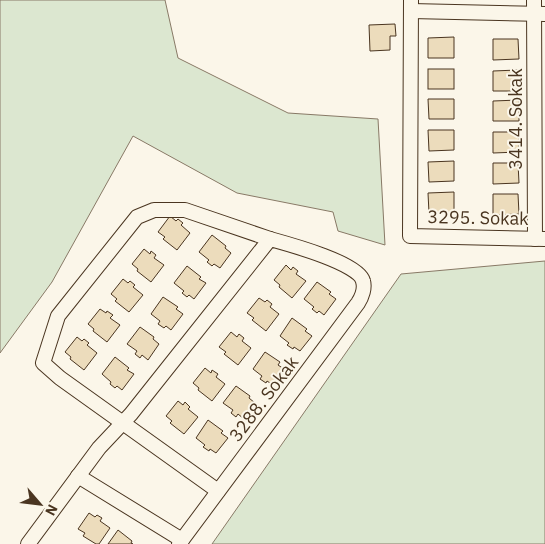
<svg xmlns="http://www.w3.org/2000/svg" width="545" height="544" font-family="'IBM Plex Sans',sans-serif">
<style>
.green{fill:#dce7d0;stroke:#887966}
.building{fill:#ecdcbc;stroke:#4a3520}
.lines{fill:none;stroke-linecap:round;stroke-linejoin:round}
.minor-casing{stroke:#4a3520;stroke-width:16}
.minor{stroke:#fbf6e9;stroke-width:14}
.labels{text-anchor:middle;stroke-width:4;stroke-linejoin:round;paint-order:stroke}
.street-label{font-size:18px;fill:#4a3520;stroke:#fbf6e9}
</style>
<rect width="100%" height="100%" fill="#fbf6e9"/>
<g class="green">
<polygon points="0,0 165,0 178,58 288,113 378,119 385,245 338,231 333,212 237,193 133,136 52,282 0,353"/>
<polygon points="545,261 545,544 212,544 401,274"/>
</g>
<g class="building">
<polygon points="395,24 396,36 390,36 390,50 370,51 369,25"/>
<polygon points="454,37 454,58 428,58 428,38"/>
<polygon points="493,39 518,39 519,59 493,60"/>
<rect x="428" y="69" width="26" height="20"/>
<polygon points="518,70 519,91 493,91 493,71"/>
<polygon points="428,99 454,99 454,119 429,119"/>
<polygon points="519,100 519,121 493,121 493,101"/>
<polygon points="428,130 454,130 454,150 429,151"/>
<polygon points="493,132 519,132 519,152 493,153"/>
<polygon points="454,161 454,181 429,182 428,162"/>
<polygon points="493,163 518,163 519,183 493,184"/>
<polygon points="454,192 454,213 429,213 428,193"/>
<polygon points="493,194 518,194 519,214 493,215"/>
<polygon points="170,216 176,221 178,219 183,223 181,225 190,233 177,250 163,239 165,237 158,232"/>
<polygon points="212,235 226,246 225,248 231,253 220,268 214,264 212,266 207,262 209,260 199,252"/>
<polygon points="144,249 150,254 151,251 156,255 154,258 164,265 151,282 137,271 138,269 132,264"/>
<polygon points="286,265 291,270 293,267 298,271 296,274 306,281 292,298 279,287 280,285 274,280"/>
<polygon points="187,266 201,277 199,279 206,283 194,299 189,295 187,297 182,293 184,291 174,283"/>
<polygon points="123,279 128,283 130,281 135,285 133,287 143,295 129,312 115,301 117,299 111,294"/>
<polygon points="317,282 331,292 329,294 336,299 324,315 319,311 317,313 312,309 314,307 304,299"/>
<polygon points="163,297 178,307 176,309 183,314 171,330 166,326 164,328 158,324 160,321 151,314"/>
<polygon points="259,298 265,302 267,300 272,304 270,307 279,314 266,331 252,320 254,318 247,313"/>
<polygon points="100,309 106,313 107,311 113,315 110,318 120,325 107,342 93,331 94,329 88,324"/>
<polygon points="292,318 307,329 305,331 312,336 300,351 294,347 293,349 287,345 289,343 280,336"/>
<polygon points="140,327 154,337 153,339 159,344 148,360 142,355 140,358 135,354 137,351 127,344"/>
<polygon points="231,332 237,337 239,334 244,338 242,341 251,348 238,365 224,354 226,352 219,347"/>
<polygon points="77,337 82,341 84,339 89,343 87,345 97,353 84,370 70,359 71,357 65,352"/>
<polygon points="265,352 280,362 278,365 284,369 273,385 267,381 266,383 260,379 262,376 253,369"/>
<polygon points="115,357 129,368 127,370 134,374 122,390 117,386 115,388 110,384 111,382 102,374"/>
<polygon points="205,368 211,373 212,370 218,374 216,377 225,384 212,401 198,390 199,388 193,383"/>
<polygon points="236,386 250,396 249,398 255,403 244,419 238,414 236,417 231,413 233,410 223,403"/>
<polygon points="178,401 183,405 185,402 190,407 188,409 198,417 184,434 170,423 172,421 166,416"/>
<polygon points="208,420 223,431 221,433 228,438 216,453 210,449 209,451 203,447 205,445 196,438"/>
<polygon points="89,513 95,517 97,515 102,518 100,521 110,528 99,544 96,544 83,536 85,533 78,529"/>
<polygon points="118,530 132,541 131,543 133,544 108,544"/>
</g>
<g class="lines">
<g class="minor-casing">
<g id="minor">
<polyline points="411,0 410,236 545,239"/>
<polyline points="534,0 535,239"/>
<polyline points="411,11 545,14"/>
<polyline points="78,476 182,540"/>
<polyline points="218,491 60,378 43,363 58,316 137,217 154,210 185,210 270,239"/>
<path d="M28 544 99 448 131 414 270 239C288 244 359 263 363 281 365 288 362 297 358 303L179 544"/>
</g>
</g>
<use href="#minor" class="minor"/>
</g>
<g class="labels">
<g class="street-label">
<text transform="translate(516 119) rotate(-90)" y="6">3414. Sokak</text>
<text transform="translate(478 218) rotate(1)" y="6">3295. Sokak</text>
<text transform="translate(264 399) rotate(-53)" y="6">3288. Sokak</text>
</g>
</g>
<g transform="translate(40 504) rotate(118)" stroke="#fbf6e9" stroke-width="4" paint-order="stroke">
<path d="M0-4L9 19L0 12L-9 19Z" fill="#4a3520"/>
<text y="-8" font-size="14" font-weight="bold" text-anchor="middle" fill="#4a3520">N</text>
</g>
</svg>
